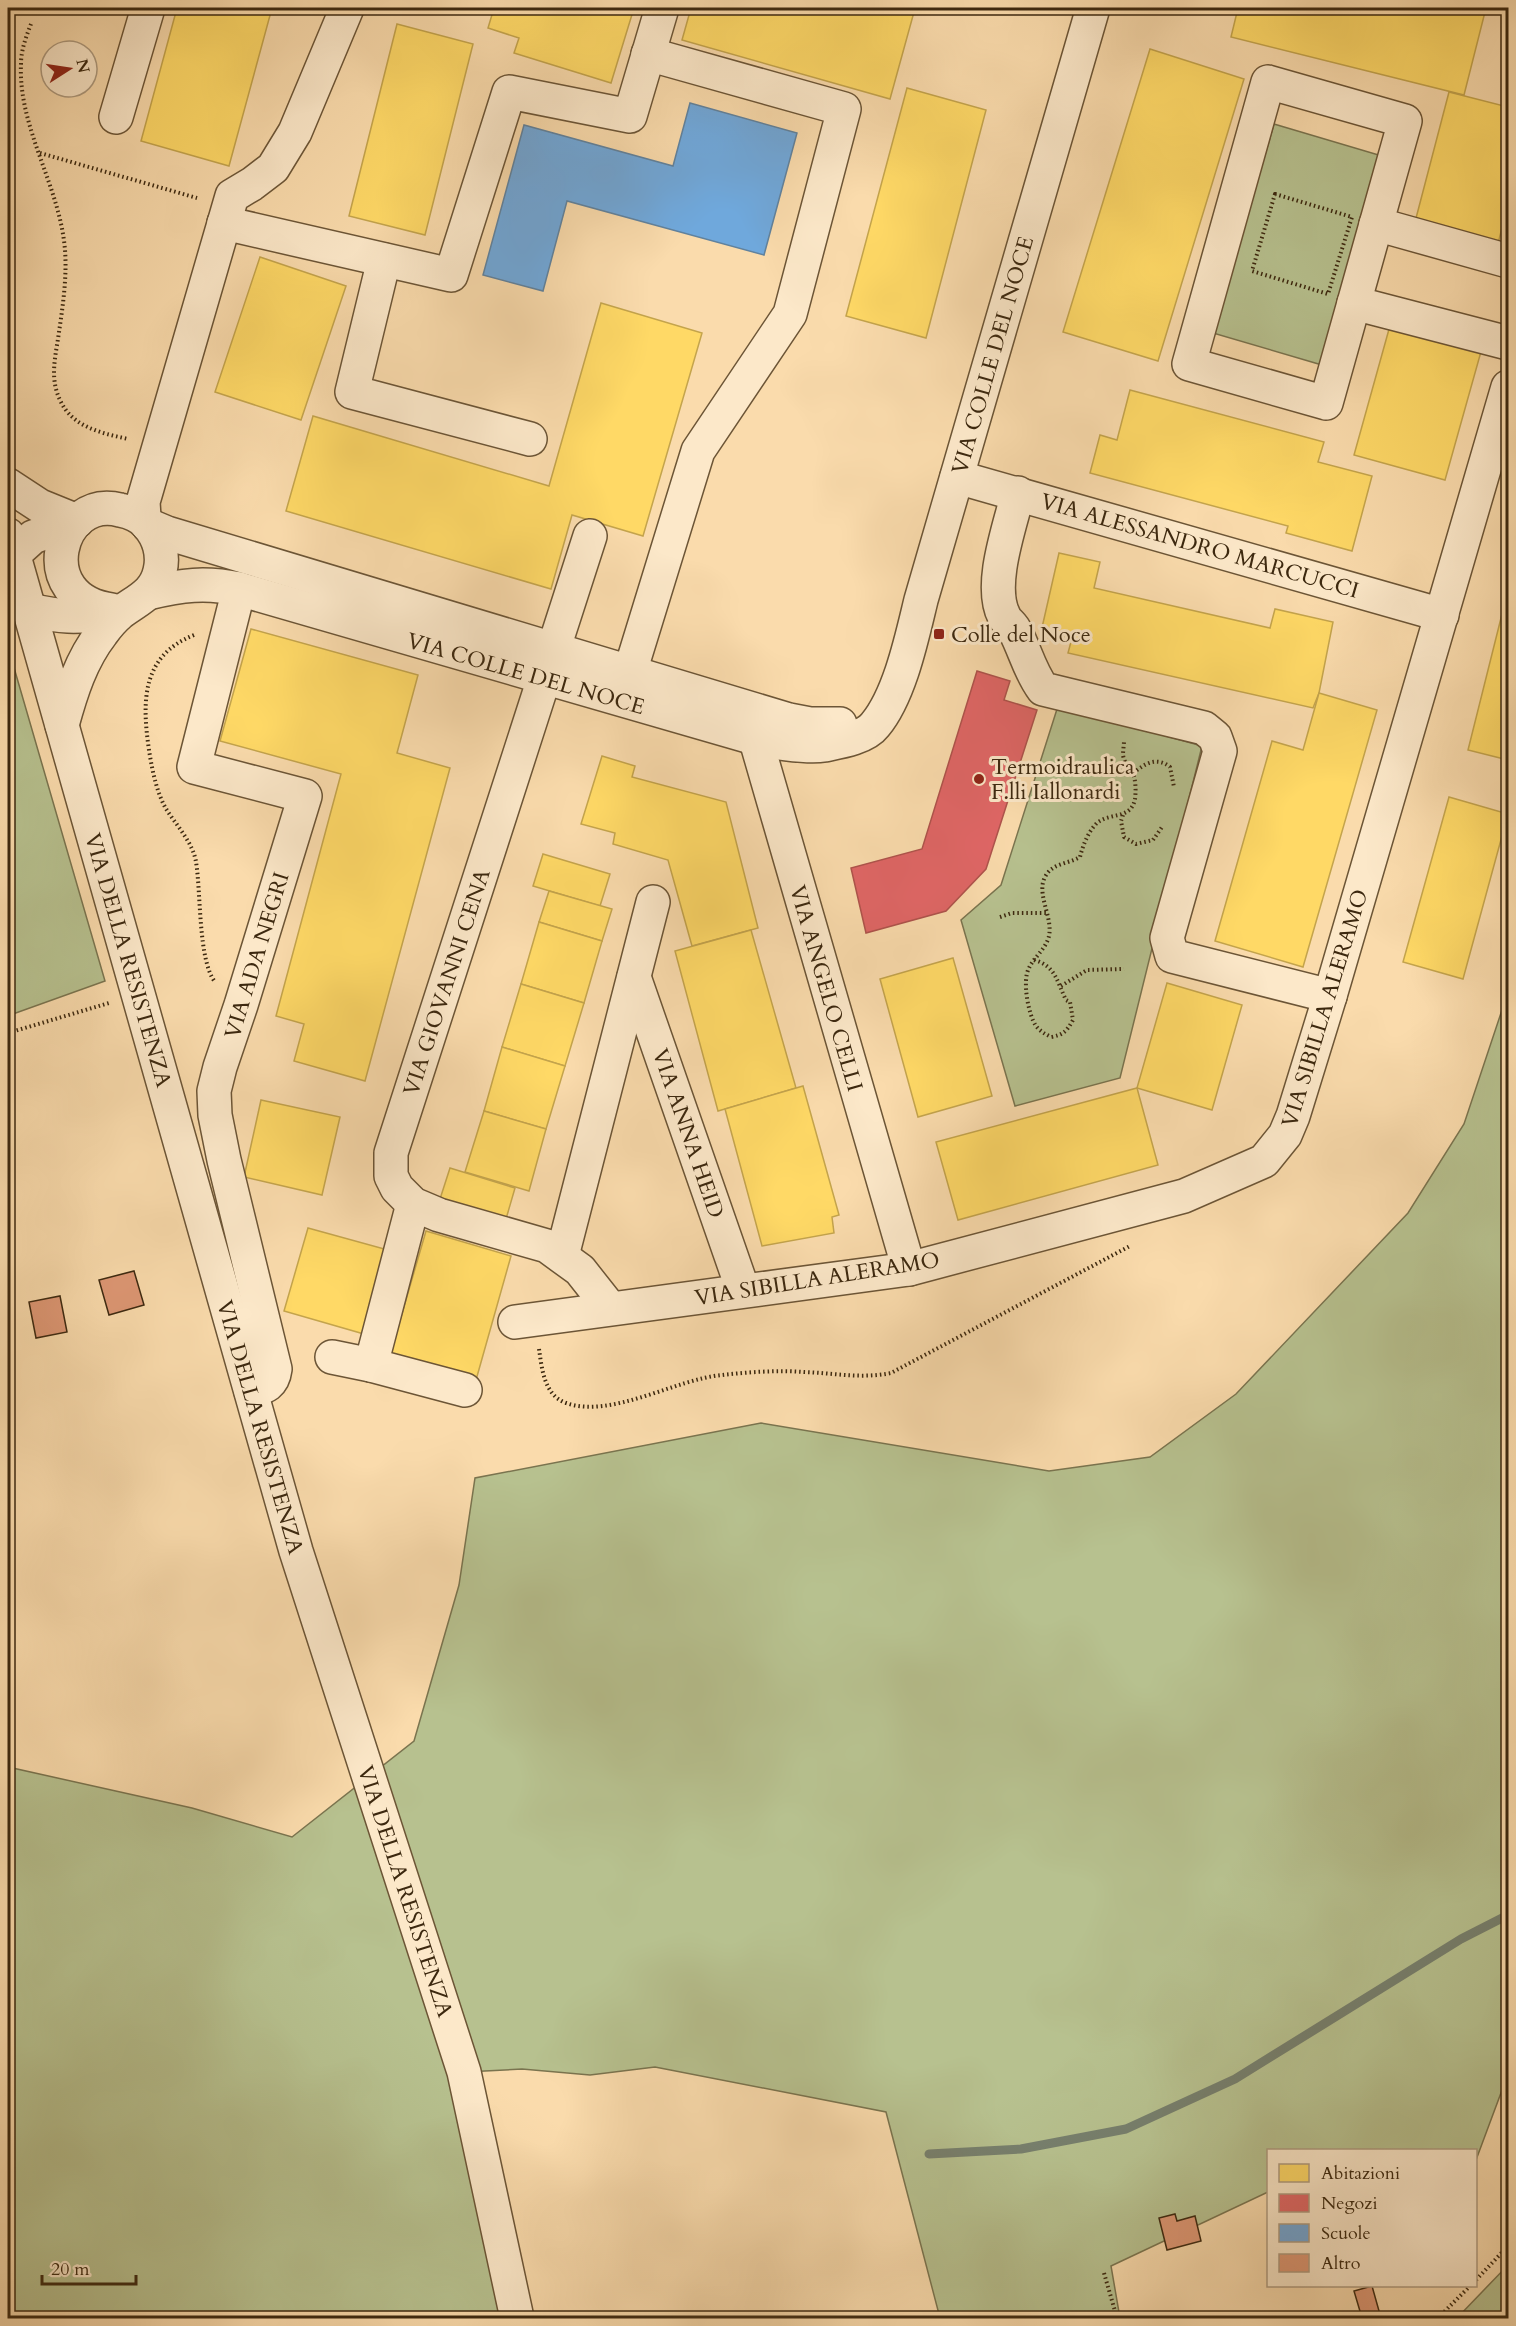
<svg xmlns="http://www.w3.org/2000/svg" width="1516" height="2326" font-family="Cardo,serif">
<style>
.green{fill:#b7c18f;stroke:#7a744f;stroke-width:1.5}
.homes{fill:#ffd966;stroke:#c4a44c;stroke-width:1.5}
.shops{fill:#e06666;stroke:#af534c;stroke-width:1.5}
.schools{fill:#6fa8dc;stroke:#60829e;stroke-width:1.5}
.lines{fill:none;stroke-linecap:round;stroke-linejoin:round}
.stream{stroke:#77806e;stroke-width:9}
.building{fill:#de9774;stroke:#3c280f;stroke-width:1.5}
.minor-casing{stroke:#6c5536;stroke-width:36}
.path{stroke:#3c280f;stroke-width:4;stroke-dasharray:1.5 3;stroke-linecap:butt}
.minor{stroke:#fce8c9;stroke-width:33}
.poi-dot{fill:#8f2418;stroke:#fce8c9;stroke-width:2}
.labels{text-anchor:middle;stroke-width:6;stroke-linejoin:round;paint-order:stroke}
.street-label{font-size:22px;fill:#3c280f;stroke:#fce8c9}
.poi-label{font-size:22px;fill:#3c280f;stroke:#fce8c9;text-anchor:start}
</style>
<rect width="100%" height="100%" fill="#fadbac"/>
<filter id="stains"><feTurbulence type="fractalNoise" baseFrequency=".00333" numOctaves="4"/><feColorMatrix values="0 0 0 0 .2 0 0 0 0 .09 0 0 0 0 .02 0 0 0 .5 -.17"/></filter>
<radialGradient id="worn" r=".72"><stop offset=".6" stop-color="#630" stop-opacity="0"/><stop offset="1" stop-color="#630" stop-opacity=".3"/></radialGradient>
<g class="green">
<polygon points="1274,124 1382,156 1322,365 1213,333"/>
<polygon points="8,647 105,981 13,1014 8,994"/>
<polygon points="1058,706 1202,746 1120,1078 1015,1106 961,920 1001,885"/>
<polygon points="1508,992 1508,2074 1476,2160 1476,2150 1268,2150 1268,2192 1111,2266 1120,2318 940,2318 886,2112 655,2067 590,2075 522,2069 465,2072 522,2318 8,2318 8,1767 192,1808 292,1837 414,1741 459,1585 475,1478 761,1423 1049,1471 1150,1457 1236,1394 1408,1213 1464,1124"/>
<polygon points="1508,2265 1508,2318 1457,2318"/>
</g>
<g class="homes">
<polygon points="177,8 272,8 229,166 141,141"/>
<polygon points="494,8 634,8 611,83 514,53 519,38 488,28"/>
<polygon points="691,8 899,8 914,12 890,99 682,40"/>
<polygon points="1238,8 1410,8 1437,14 1439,8 1486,8 1464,95 1231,37"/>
<polygon points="397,24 473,44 425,235 349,216"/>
<polygon points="1150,49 1244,79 1158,361 1063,332"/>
<polygon points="907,88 986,110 926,338 846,316"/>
<polygon points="1449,92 1508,107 1508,203 1498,244 1415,222"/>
<polygon points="260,257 346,286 301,420 215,392"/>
<polygon points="601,303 702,333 643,536 572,515 551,589 286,511 313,416 549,486"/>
<polygon points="1391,322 1482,348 1445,480 1354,455"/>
<polygon points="1130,390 1324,442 1318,462 1372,476 1352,551 1286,533 1288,526 1090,473 1100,435 1117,440"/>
<polygon points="1059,553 1100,562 1094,588 1270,628 1275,609 1333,622 1319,693 1313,708 1068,653 1072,638 1041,632"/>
<polygon points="1507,594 1508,594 1508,760 1468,750"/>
<polygon points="251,629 418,675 397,753 450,768 365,1081 294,1061 304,1024 276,1016 341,774 220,741"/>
<polygon points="1319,693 1377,710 1303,967 1215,941 1272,741 1303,750"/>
<polygon points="602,756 635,766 632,777 726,802 758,928 692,946 668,860 613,844 615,833 581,824"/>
<polygon points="1449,797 1508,814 1463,979 1403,962"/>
<polygon points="543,854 610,874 600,906 533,886"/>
<polygon points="549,891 612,909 602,941 539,922"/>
<polygon points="539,922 602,941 584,1003 521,984"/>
<polygon points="751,930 796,1088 718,1111 675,951"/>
<polygon points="953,958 992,1096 918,1117 880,979"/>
<polygon points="1167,983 1242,1005 1212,1110 1137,1088"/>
<polygon points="521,984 584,1003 565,1066 502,1047"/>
<polygon points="502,1047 565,1066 546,1129 484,1111"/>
<polygon points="803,1086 839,1215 832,1217 834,1233 762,1246 725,1109"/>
<polygon points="1137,1088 1158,1165 958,1220 936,1142"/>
<polygon points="261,1100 340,1117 322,1195 244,1177"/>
<polygon points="484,1111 546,1129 529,1191 465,1172"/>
<polygon points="450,1168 515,1188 506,1219 440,1199"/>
<polygon points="308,1228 388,1250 364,1334 284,1311"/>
<polygon points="426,1231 511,1256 476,1380 390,1355"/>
</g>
<polygon class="shops" points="977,671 1010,681 1004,700 1037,710 986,869 946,911 866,933 851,868 922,849"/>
<polygon class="schools" points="690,103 797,133 764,255 567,201 543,291 483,275 524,125 673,166"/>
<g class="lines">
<polyline class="stream" points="929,2154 1021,2149 1126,2129 1235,2079 1461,1939 1508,1915"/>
</g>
<g class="building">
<polygon points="134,1271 144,1305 109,1315 99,1280"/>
<polygon points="60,1296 67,1332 36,1338 29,1302"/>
<polygon points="1175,2214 1177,2221 1195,2216 1201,2241 1167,2250 1159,2218"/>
<polygon points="1372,2286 1381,2318 1362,2318 1354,2291"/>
</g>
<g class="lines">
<g class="minor-casing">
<g id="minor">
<polygon points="1268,82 1405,121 1326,403 1189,364"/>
<polyline points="116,117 148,8"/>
<polyline points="224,223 451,275 509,92 630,116 662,8"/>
<polyline points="1376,224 1508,261"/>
<polyline points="384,260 352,392 530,439"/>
<polyline points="1354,303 1508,343"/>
<polyline points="957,477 1442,615"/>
<polyline points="8,485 40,506 77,521"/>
<path d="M1018 493C1010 526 988 585 1004 616 1006 622 1013 625 1015 631 1025 650 1030 672 1043 689L1204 728 1215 737 1220 751 1167 938 1172 956 1330 996"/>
<polyline points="148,525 167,533 789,720 810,724 840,724"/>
<polyline points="148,525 144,517 143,502 232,196 252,184 273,168 295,132 347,8"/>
<polyline points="8,535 296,1551 464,2072 517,2318"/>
<polyline points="590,536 391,1153 391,1176 397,1188 413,1204 439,1215 547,1246 580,1270 610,1308"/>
<polyline points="13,555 33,537 77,521"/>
<path d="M239 589 194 767 305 796 241 1005 220 1067 214 1091 215 1115 224 1160 275 1369C273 1385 265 1387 251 1391"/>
<path d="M148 593C182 585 205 582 239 589L768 742C786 743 807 748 824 745 839 742 865 738 875 725 900 695 912 637 921 600L1093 8"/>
<path d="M29 610C57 616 79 620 107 611"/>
<polyline points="630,672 698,451 790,314 844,109 648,54"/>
<polyline points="751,723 909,1269"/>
<path d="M62 725C71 692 81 660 102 633 107 626 114 618 120 613 137 600 155 594 160 571 164 555 159 537 148 525 141 516 131 512 120 510 58 494 30 599 112 610"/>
<polyline points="634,977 743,1290"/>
<polyline points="413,1204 371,1365 465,1390"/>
<polyline points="562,1256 653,902"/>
<polyline points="515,1322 909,1269 1184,1196 1264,1161 1285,1135 1293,1116 1330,996 1508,387"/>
<polyline points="332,1357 371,1365"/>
</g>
</g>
<g class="path">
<path d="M31 24C26 37 21 50 21 64 18 128 60 186 65 250 67 277 63 305 59 332 56 355 49 377 60 400 72 427 101 433 128 439"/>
<polyline points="40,153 197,198"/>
<polygon points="1275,194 1352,217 1328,294 1252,271"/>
<path d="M194 635C141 656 142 702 149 750 152 769 156 790 165 807 175 824 193 842 196 862 201 891 198 960 215 982"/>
<path d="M1133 773C1145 764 1156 756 1170 767L1174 787"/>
<polyline points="1123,815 1121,821 1124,837 1136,844 1153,840 1162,827"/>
<polyline points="1000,917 1012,913 1047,913"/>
<path d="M1034 960C1056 966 1057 982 1066 1000L1070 1002 1073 1020C1067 1031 1063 1035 1051 1037 1045 1034 1040 1031 1036 1026 1028 1014 1022 980 1029 968 1034 957 1046 949 1049 936 1053 917 1036 894 1045 877 1052 863 1068 864 1080 857 1083 845 1088 832 1097 823 1110 812 1131 820 1135 799 1136 791 1136 779 1132 771 1128 766 1124 762 1123 755 1123 750 1124 745 1124 741"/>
<polyline points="1061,986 1087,970 1124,969"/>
<polyline points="8,1033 109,1003"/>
<path d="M539 1349C542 1369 544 1395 566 1403 611 1419 676 1379 722 1375 749 1372 778 1370 804 1372 834 1373 861 1379 891 1373L1130 1246"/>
<polyline points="1505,1583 1508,1582"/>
<polyline points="1104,2273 1117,2318"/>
<polyline points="1476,2280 1508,2246"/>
<polyline points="1438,2318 1470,2286"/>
</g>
<use href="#minor" class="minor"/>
</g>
<g class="poi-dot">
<rect x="933" y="628" width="12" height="12" rx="3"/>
<circle cx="979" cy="779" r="6"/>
</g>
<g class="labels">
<g class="street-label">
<text transform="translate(992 355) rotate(-74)" y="8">VIA COLLE DEL NOCE</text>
<text transform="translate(1200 545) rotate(16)" y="8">VIA ALESSANDRO MARCUCCI</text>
<text transform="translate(526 673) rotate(16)" y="8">VIA COLLE DEL NOCE</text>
<text transform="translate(256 955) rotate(-73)" y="8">VIA ADA NEGRI</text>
<text transform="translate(129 960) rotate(74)" y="8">VIA DELLA RESISTENZA</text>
<text transform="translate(446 982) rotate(-72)" y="8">VIA GIOVANNI CENA</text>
<text transform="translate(827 988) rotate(74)" y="8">VIA ANGELO CELLI</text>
<text transform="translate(1324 1008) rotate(-73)" y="8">VIA SIBILLA ALERAMO</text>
<text transform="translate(689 1133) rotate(71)" y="8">VIA ANNA HEID</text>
<text transform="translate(817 1278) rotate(-9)" y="8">VIA SIBILLA ALERAMO</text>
<text transform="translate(261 1427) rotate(74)" y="8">VIA DELLA RESISTENZA</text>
<text transform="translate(406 1891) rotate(72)" y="8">VIA DELLA RESISTENZA</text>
</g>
<g class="poi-label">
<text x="951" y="642">Colle del Noce</text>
<text x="991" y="774">Termoidraulica<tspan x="991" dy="25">F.lli Iallonardi</tspan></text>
</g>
</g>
<rect width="1516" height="2326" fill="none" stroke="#fadbac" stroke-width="30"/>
<rect x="9" y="9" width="1498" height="2308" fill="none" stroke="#3c280f" stroke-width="3"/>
<rect x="15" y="15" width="1486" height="2296" fill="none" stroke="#3c280f" stroke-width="1.5"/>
<rect x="1267" y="2149" width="210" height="138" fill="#fce8c9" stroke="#af9b7f" stroke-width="1.5"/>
<rect x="1279" y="2164" width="30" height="18" fill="#ffd966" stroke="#af9b7f" stroke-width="1.5"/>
<text x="1321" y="2179" font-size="18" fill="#3c280f">Abitazioni</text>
<rect x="1279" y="2194" width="30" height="18" fill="#e06666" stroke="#af9b7f" stroke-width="1.5"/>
<text x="1321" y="2209" font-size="18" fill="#3c280f">Negozi</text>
<rect x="1279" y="2224" width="30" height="18" fill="#6fa8dc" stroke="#af9b7f" stroke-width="1.5"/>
<text x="1321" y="2239" font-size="18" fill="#3c280f">Scuole</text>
<rect x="1279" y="2254" width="30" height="18" fill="#de9774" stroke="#af9b7f" stroke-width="1.5"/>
<text x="1321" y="2269" font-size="18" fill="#3c280f">Altro</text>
<g transform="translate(69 69) rotate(78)"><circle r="28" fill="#fce8c9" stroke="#af9b7f" stroke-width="1.5"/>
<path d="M0-4.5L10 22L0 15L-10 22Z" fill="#8f2418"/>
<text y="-9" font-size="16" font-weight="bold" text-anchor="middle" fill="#3c280f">N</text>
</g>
<path d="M42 2275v9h94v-9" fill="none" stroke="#3c280f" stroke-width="3"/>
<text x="51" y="2275" font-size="18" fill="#3c280f" stroke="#fce8c9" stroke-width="4.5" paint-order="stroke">20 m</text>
<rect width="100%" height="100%" filter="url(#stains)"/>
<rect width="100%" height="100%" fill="url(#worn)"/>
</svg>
